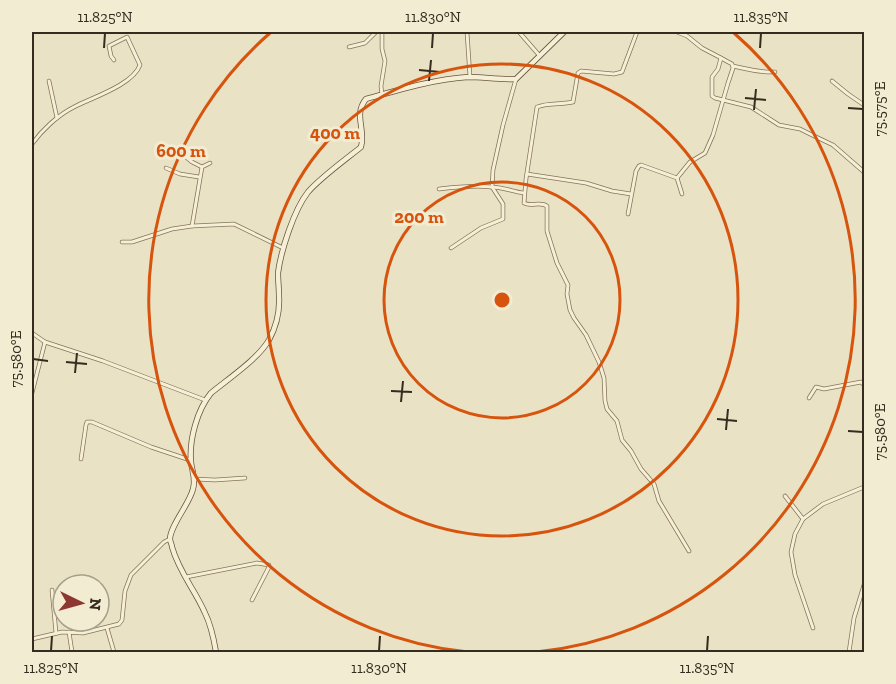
<svg xmlns="http://www.w3.org/2000/svg" width="896" height="684" font-family="'Zilla Slab',serif">
<style>
.lines{fill:none;stroke-linecap:round;stroke-linejoin:round}
.street-casing{stroke:#83745c;stroke-width:4.5}
.secondary-casing{stroke:#65553f;stroke-width:6}
.street{stroke:#f6efd6;stroke-width:3}
.secondary{stroke:#f6efd6;stroke-width:4.5}
.ticks{fill:none;stroke:#352b1f;stroke-width:2}
.ring{fill:none;stroke:#d6540e;stroke-width:3}
.centre{fill:#d6540e;stroke:#f2ecd3;stroke-width:3}
.ring-label{font-size:18px;text-anchor:middle;font-weight:bold;fill:#d6540e;stroke:#f2ecd3;stroke-width:6;stroke-linejoin:round;paint-order:stroke}
.neatline{fill:none;stroke:#352b1f;stroke-width:2}
.ticks-label{font-size:15px;text-anchor:middle;fill:#352b1f}
</style>
<rect width="100%" height="100%" fill="#eae2c4"/>
<g class="lines">
<g class="street-casing">
<g id="street">
<polyline points="467,32 470,77"/>
<polyline points="519,32 539,55"/>
<path d="M637 32 622 72 614 74 581 71 578 73 573 102C561 105 549 102 537 107L526 179 524 203C531 207 540 201 547 206V231L557 263 568 285 567 294 570 310 574 318 586 335 599 362 604 378 605 401 607 409 617 421 622 440 631 451 641 469 654 484 659 501 689 551"/>
<polyline points="677,32 687,36 702,48 721,58 718,69 712,77 712,96 715,98 751,107 779,125 800,129 812,135 833,145 864,172"/>
<polyline points="349,47 365,43 376,32"/>
<path d="M733 66C748 69 759 73 775 72"/>
<polyline points="49,81 57,118"/>
<polyline points="832,81 848,94 864,105"/>
<polyline points="382,95 381,86 385,61 382,49 382,32"/>
<path d="M32 144C42 130 58 115 74 107 91 98 133 85 140 65L127 37 109 46 111 56 114 60"/>
<polyline points="186,157 192,162 202,167"/>
<polyline points="166,168 180,174 199,177"/>
<polyline points="527,174 586,183 612,191 631,194"/>
<polyline points="677,178 690,162 705,153 713,135 728,83 733,68 732,64 721,58"/>
<polyline points="677,178 682,194"/>
<path d="M439 189C456 187 473 185 491 187 503 187 513 192 524 193"/>
<polyline points="628,214 636,171 639,166 641,165 677,178"/>
<polyline points="192,226 202,167 210,163"/>
<polyline points="122,242 132,242 172,229 192,226 234,224 283,248"/>
<polyline points="451,248 481,228 503,219 503,204 492,187 493,170 503,125 516,79"/>
<polyline points="32,333 45,342 32,393"/>
<polyline points="45,342 103,361 205,400"/>
<polyline points="809,398 816,387 824,389 861,382 864,385"/>
<polyline points="81,459 86,425 87,422 92,422 151,447 190,460"/>
<polyline points="195,479 215,480 245,478"/>
<polyline points="785,496 803,519"/>
<polyline points="186,577 257,563 269,565 269,567 252,600"/>
<polyline points="52,590 56,633"/>
<polyline points="107,628 114,652"/>
<polyline points="813,628 795,575 791,552 795,534 803,519 823,504 864,487"/>
<polyline points="69,632 72,652"/>
<polyline points="32,639 62,632 83,633 119,624 122,620 125,591 131,575 164,542 170,539"/>
<polyline points="849,652 854,618 864,585"/>
</g>
</g>
<g class="secondary-casing">
<path id="secondary" d="M216 652C214 640 211 625 205 613 195 590 179 572 172 547 172 544 170 542 170 539 170 526 190 503 193 489 196 479 192 471 191 462 189 440 197 410 211 393 228 379 258 359 269 340 276 327 280 312 279 296 279 288 278 281 278 273 281 250 294 210 308 192 321 177 345 160 361 147 366 129 353 115 366 99 398 90 435 79 468 77 484 77 499 80 516 79L564 32"/>
</g>
<use href="#street" class="street"/>
<use href="#secondary" class="secondary"/>
</g>
<path class="ticks" d="M104 48 105 33M432 48 433 33M760 48 761 33M419 70 440 72M429 81 431 60M745 98 766 100M848 108 863 109M754 110 756 89M33 359 48 361M66 362 87 364M75 373 77 353M391 391 412 392M401 402 403 381M717 419 737 421M726 430 728 409M848 431 863 432M51 651 52 636M379 651 380 636M707 651 708 636"/>
<g class="ring">
<circle cx="502" cy="300" r="118"/>
<circle cx="502" cy="300" r="236"/>
<path d="M468 652A354 354 0 0 1 270 33M734 33A354 354 0 0 1 536 652"/>
</g>
<circle cx="502" cy="300" r="9" class="centre"/>
<g class="ring-label">
<text x="335" y="139">400 m</text>
<text x="181" y="157">600 m</text>
<text x="419" y="223">200 m</text>
</g>
<rect width="896" height="684" fill="none" stroke="#f2ecd3" stroke-width="66"/>
<g transform="translate(81 603) rotate(95)"><circle r="28" fill="#f2ecd3" stroke="#a69f8b" stroke-width="1.5"/>
<path d="M0-4.5L10 22L0 15L-10 22Z" fill="#8e3730"/>
<text y="-9" font-size="16" font-weight="bold" text-anchor="middle" fill="#352b1f">N</text>
</g>
<rect x="33" y="33" width="830" height="618" class="neatline"/>
<g class="ticks-label">
<text x="105" y="22">11.825°N</text>
<text x="433" y="22">11.830°N</text>
<text x="761" y="22">11.835°N</text>
<text transform="translate(880 109) rotate(-90)" y="5">75.575°E</text>
<text transform="translate(16 359) rotate(-90)" y="5">75.580°E</text>
<text transform="translate(880 432) rotate(-90)" y="5">75.580°E</text>
<text x="51" y="673">11.825°N</text>
<text x="379" y="673">11.830°N</text>
<text x="707" y="673">11.835°N</text>
</g>
</svg>
